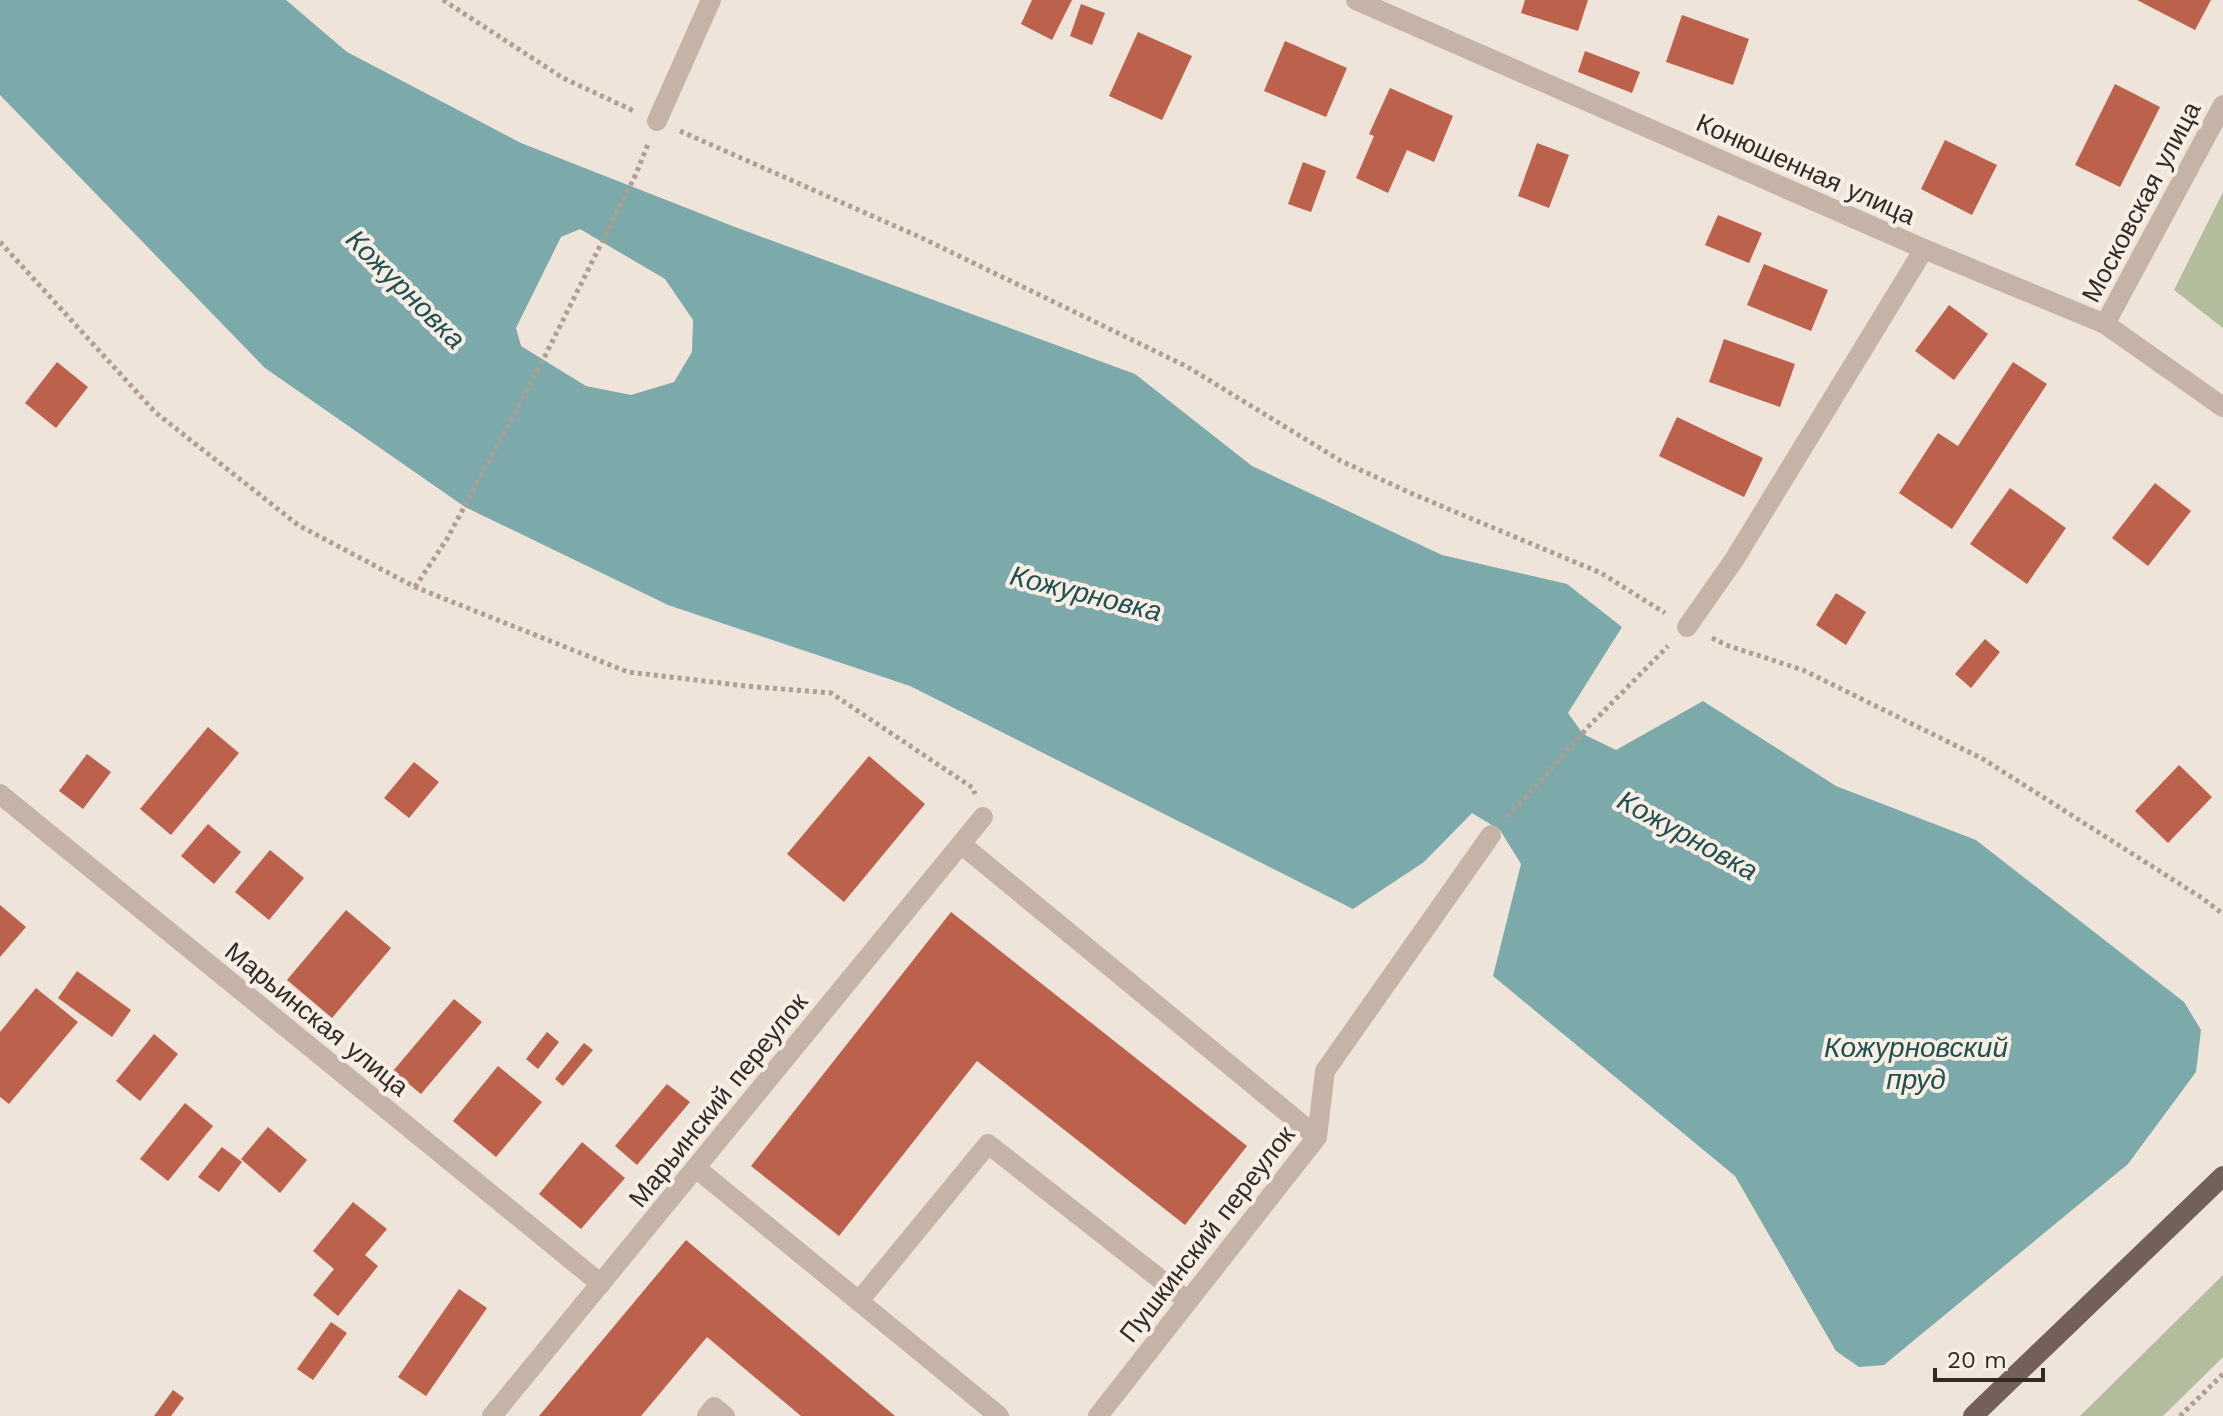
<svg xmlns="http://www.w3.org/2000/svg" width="2223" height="1416" font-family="'Work Sans',sans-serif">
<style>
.green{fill:#b3bc9c}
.water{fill:#7ca9a9;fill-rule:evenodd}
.building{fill:#bb614c}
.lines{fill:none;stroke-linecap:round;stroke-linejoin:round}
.path{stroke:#b19e92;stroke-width:5;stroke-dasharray:4 4;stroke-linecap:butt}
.minor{stroke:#c6b3a7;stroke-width:20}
.major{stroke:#736159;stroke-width:20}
.labels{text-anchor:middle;stroke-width:8;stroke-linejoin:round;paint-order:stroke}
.street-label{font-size:26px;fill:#332a27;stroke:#f7eee6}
.water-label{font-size:28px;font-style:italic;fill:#205050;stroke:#f7eee6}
</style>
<rect width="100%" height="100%" fill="#efe4da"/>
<g class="green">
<polygon points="2223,192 2223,328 2174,290"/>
<polygon points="2223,1275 2223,1357 2163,1416 2080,1416"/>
</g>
<path class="water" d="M0 0H286L347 52 521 143 735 227 1135 374 1252 466 1442 555 1567 584 1622 627 1568 713 1583 734 1616 750 1703 701 1836 786 1976 840 2184 1002 2201 1030 2196 1072 2128 1164 1884 1365 1859 1367 1836 1351 1735 1176 1493 976 1521 864 1500 830 1472 813 1424 862 1353 909 910 686 668 605 465 507 265 368 0 95ZM580 229 665 279 693 320 692 352 674 382 631 395 586 386 521 346 516 328 561 237Z"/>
<g class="building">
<polygon points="1032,0 1072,0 1052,40 1021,24"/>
<polygon points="1525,0 1588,0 1578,31 1521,13"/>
<polygon points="2137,0 2211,0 2195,30"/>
<polygon points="1081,4 1105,13 1092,45 1070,36"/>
<polygon points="1682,15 1749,39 1733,85 1666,62"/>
<polygon points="1138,32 1192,56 1162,120 1109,96"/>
<polygon points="1285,41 1347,68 1326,117 1264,91"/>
<polygon points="1585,51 1640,72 1632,93 1578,72"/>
<polygon points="2115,84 2160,107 2120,187 2075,165"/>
<polygon points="1390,88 1453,116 1434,162 1407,150 1388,193 1356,178 1374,136 1369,134"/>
<polygon points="1945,140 1997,165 1972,215 1921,189"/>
<polygon points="1537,143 1569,155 1549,208 1518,196"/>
<polygon points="1303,162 1326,171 1311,212 1288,204"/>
<polygon points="1718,215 1762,233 1749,263 1705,245"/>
<polygon points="1764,264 1828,290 1811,331 1747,305"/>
<polygon points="1949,305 1988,334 1954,380 1915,351"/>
<polygon points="1724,339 1795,364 1780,407 1709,382"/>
<polygon points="57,362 88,387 56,428 25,403"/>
<polygon points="2013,362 2047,384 1952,529 1899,493 1938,433 1958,446"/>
<polygon points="1677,417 1763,458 1744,497 1659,456"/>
<polygon points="2155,483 2191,511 2148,566 2112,538"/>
<polygon points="2010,488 2066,528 2027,584 1970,544"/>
<polygon points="1836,593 1866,612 1846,645 1816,625"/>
<polygon points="1985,639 2000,652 1971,688 1955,674"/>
<polygon points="208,727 239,753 171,835 140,809"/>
<polygon points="87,754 111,772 83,809 59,791"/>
<polygon points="869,756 925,804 844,902 787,854"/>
<polygon points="414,762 439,782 409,818 384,798"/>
<polygon points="2179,765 2212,797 2168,843 2135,811"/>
<polygon points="208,824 241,852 214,884 181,856"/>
<polygon points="270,850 304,878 269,920 235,892"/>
<polygon points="0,905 26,927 0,957"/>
<polygon points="346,910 391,948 332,1018 287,980"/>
<polygon points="951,912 1247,1146 1185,1225 977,1061 839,1236 751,1166"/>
<polygon points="77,971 131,1010 112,1037 58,998"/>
<polygon points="36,988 78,1022 9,1104 0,1097 0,1032"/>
<polygon points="454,999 482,1022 421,1094 393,1071"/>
<polygon points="547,1032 559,1042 538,1069 526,1059"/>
<polygon points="154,1034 178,1054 140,1101 116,1081"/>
<polygon points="584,1043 593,1050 563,1086 555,1079"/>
<polygon points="498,1066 542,1102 496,1157 453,1121"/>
<polygon points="667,1084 690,1102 637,1165 615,1146"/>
<polygon points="185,1103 213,1126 168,1181 140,1159"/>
<polygon points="268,1127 307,1160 280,1193 241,1159"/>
<polygon points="582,1142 625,1178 581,1229 539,1194"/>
<polygon points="222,1147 242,1162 219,1192 198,1177"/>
<polygon points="353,1202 387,1229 365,1255 378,1266 338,1316 313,1295 334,1269 313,1251"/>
<polygon points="686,1240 895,1416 801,1416 707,1337 641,1416 539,1416"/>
<polygon points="459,1289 487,1308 426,1396 398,1377"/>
<polygon points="331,1322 347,1333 313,1380 297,1369"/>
<polygon points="173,1390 184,1398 171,1416 154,1416"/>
</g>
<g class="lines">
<g class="path">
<polyline points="443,0 563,78 634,111"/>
<polyline points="680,131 922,238 1186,366 1341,461 1415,495 1601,573 1665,613"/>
<polyline points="0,242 155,412 298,525 415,587 628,672 746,686 831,693 973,788 975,794"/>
<polyline points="415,587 447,539 545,356 636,174 648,144"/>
<polyline points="1712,638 1726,645 1803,670 1983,759 2202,898 2223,914"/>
<polyline points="1508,817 1589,726 1668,646"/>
<polyline points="2180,1416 2223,1374"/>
</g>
<g class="minor">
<polyline points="1356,0 1924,249 2105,324 2223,407"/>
<polyline points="657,121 711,0"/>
<polyline points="2105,324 2223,105"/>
<polyline points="1687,627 1734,560 1924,249"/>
<polyline points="0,794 601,1284"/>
<polyline points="961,844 1317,1137"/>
<polyline points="696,1168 999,1416"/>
<polyline points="859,1301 988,1144 1188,1301"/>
<polyline points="492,1416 983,817"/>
<polyline points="707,1416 714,1407 725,1416"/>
<polyline points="1098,1416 1317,1137 1325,1071 1491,835"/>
</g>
<polyline class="major" points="1973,1416 2223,1176"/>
</g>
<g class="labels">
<g class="street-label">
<text transform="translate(1806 169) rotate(24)" y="9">Конюшенная улица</text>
<text transform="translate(2141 202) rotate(-62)" y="9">Московская улица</text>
<text transform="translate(317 1019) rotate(39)" y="9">Марьинская улица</text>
<text transform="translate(718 1100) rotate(-51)" y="9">Марьинский переулок</text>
<text transform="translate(1207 1234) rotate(-52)" y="9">Пушкинский переулок</text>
</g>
<g class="water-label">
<text transform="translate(406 289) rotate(45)" y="10">Кожурновка</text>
<text transform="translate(1086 593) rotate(14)" y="10">Кожурновка</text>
<text transform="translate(1688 835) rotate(29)" y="10">Кожурновка</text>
<text x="1916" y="1057">Кожурновский<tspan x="1916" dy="32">пруд</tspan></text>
</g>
</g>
<path d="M1935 1368v12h108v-12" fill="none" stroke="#332a27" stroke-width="4"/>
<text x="1947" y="1368" font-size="24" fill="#332a27" stroke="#f7eee6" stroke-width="6" paint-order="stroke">20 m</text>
</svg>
